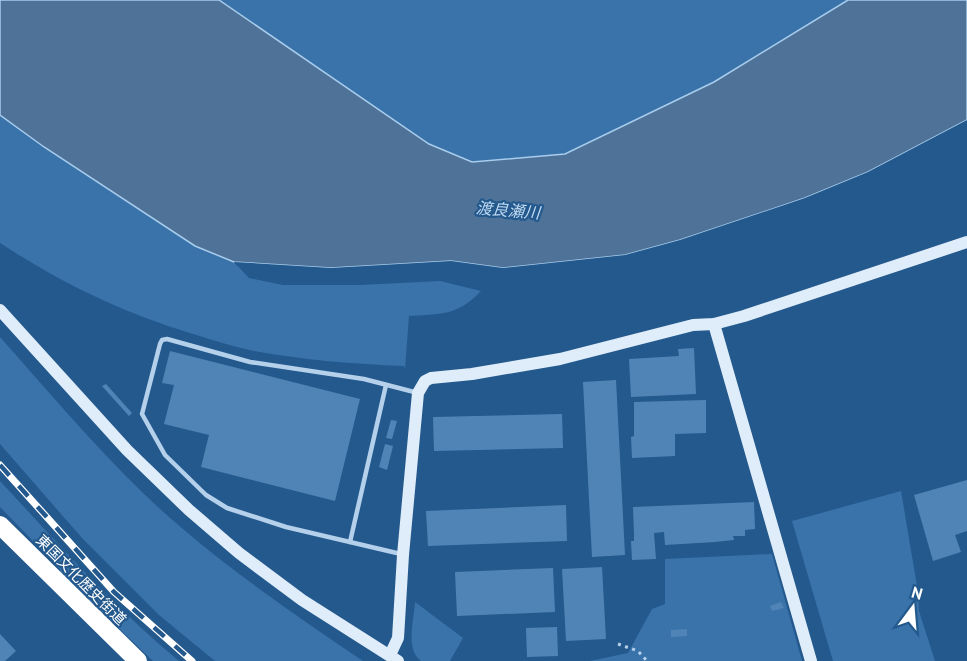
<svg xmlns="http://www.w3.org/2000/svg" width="967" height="661" font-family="'PT Sans','Noto Sans JP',sans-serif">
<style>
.green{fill:#3973aa}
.water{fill:#4f7398;stroke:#a8ccec;stroke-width:1.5}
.pier{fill:#24598d}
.building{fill:#5184b6}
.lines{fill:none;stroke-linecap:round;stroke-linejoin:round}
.path{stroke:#b4d0eb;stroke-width:3;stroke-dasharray:3 4.5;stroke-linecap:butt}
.lane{stroke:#b4d0eb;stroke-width:4.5}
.secondary{stroke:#dfecf9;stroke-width:12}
.highway{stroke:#fff;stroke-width:18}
.rail-casing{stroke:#fff;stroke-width:7}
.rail{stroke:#24598d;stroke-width:4.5;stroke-dasharray:14;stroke-linecap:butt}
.labels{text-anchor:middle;stroke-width:4.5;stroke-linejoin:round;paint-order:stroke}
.street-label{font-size:15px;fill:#fff;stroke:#24598d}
.water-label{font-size:16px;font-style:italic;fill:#c0daf2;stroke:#24598d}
</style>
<rect width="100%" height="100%" fill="#24598d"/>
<g class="green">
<polygon points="219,0 848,0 714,82 565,154 472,162 429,144"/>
<path d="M0 115 44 147 195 246 234 262 249 278 283 285H360L440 281 481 291C457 316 441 314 409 316L405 369 404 366C353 364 304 360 254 351 234 347 213 340 193 334 123 313 61 283 0 243Z"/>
<path d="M0 337C46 389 92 443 142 492 207 555 288 610 363 661H215L159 615 82 538 0 444Z"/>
<path d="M0 481C58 543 113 607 179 661H153L61 573 60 569 0 507Z"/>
<polygon points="901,491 918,592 919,611 935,661 833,661 792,521"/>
<polygon points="772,554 802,661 590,661 628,653 652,609 665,604 665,559"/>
<path d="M415 602 463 638 450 661H421C405 649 414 620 415 602Z"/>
</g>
<polygon class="water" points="0,0 219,0 429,144 472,162 565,154 714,82 848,0 967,0 967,120 868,172 805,198 680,240 625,255 503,268 451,261 331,268 234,262 195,246 44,147 0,115"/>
<polygon class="pier" points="967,120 967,124 958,129 870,174 807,201 681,243 626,258 503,271 451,264 330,271 237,266 234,262 331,268 451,261 503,268 625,255 680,240 805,198 868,172"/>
<g class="building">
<polygon points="694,348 696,394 631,397 629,359 679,356 678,349"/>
<polygon points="170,351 360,399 335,501 201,467 209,435 164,424 174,385 162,383"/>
<polygon points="616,380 625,555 592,557 583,382"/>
<polygon points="106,384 132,413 129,416 102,386"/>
<polygon points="706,400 706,433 675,434 675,456 632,458 631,437 634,436 634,402"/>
<polygon points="562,414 563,448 434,451 433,417"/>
<polygon points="391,420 397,421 392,439 386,438"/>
<polygon points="385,444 393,446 387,470 379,467"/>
<polygon points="967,480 967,531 955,535 961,552 933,561 914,495"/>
<polygon points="754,502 755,529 745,530 745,536 733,536 734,540 715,542 665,545 664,532 654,533 656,559 632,560 631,541 634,541 634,534 633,507"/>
<polygon points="566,505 567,541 428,546 426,511"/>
<polygon points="602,567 606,639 566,641 562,569"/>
<polygon points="553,568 555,612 457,616 455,572"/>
<polygon points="781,602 784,608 772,611 770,606"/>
<polygon points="557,627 558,656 527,657 526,628"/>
<polygon points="687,629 687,636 671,637 671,630"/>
<polygon points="0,634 16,651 5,661 0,661"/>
</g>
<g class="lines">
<polyline class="path" points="618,644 638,651 647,661"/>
<g class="lane">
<polyline points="350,542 386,385"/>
<polyline points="401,554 286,527 227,508 206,495 165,455 142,414 160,344 162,340 167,339 250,362 364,379 418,393"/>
</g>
<g class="secondary">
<polyline points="0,310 127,450 189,510 239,553 302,600 398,661"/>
<polyline points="714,324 811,661"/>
<polyline points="390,655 398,638 403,555 418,393 425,381 431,378 472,374 560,359 693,325 714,324 744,316 967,242"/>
</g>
<polyline class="highway" points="0,525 138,661"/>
<g class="rail-casing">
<polyline id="rail" points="0,465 114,592 192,661"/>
</g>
<use href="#rail" class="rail"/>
</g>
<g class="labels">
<g class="street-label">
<text transform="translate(81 580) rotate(45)" y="5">東国文化歴史街道</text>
</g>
<g class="water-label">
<text transform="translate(508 210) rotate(5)" y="6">渡良瀬川</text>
</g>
</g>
<g transform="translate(913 607) rotate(16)" stroke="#24598d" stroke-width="4.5" paint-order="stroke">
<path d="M0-4.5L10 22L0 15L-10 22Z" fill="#ffffff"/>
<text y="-9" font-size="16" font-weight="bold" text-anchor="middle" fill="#ffffff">N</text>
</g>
</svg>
